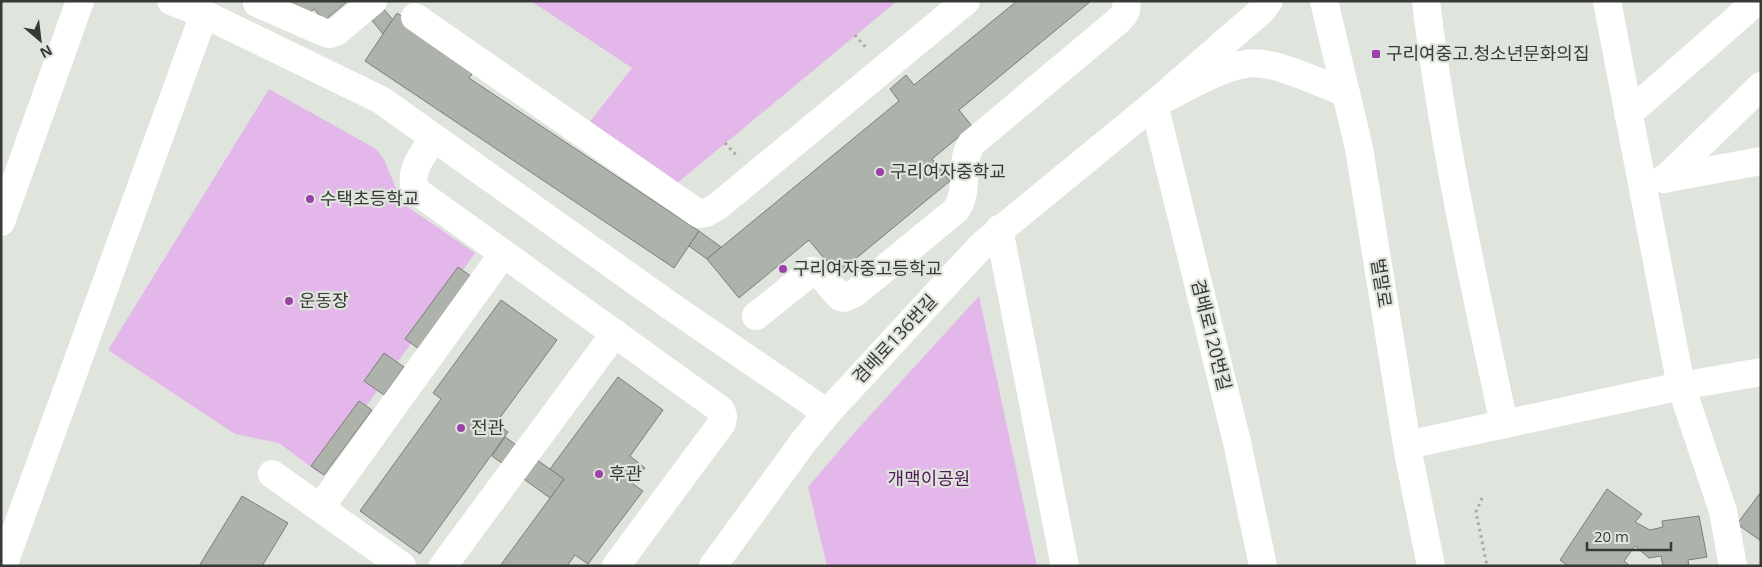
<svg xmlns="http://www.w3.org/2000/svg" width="1762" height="567" font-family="'Open Sans','Noto Sans KR',sans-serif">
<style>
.green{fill:#e4b7eb}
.building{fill:#adb2aa;stroke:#7a7f77}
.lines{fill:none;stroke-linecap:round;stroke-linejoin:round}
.path{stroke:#a6aba4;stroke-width:3;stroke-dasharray:2.5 4;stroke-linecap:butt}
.minor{stroke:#fff;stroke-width:28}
.poi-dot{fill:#9c40aa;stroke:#dfe5dc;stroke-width:2}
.labels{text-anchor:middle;stroke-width:4.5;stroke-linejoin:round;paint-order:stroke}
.poi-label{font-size:18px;fill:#373936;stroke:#dfe5dc;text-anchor:start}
.street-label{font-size:18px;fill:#373936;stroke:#dfe5dc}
.park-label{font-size:18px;fill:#53185c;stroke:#dfe5dc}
</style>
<rect width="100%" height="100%" fill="#dfe5dc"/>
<g class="green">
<polygon points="531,1 897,1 675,185 588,124 632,68"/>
<polygon points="269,89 376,149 384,159 402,203 475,253 319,473 279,443 235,434 108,350"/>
<polygon points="979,296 1037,566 827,566 808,487 855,432"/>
</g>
<g class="building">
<polygon points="289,1 348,1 324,21 314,9 304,18"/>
<polygon points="356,1 377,1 393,20 383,34"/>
<polygon points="1017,1 1091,1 959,110 972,126 932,159 950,181 837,274 809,240 739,298 707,259 899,101 890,89 906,75 914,85"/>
<polygon points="397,13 477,67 469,78 699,231 674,268 365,61"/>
<polygon points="699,231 721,247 707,259 689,246"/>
<polygon points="458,267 472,277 419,349 405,339"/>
<polygon points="501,300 557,340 496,423 508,432 420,554 360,511 441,399 433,393"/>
<polygon points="384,353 404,367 384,395 364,381"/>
<polygon points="618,377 663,410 630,456 645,468 633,484 643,491 588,564 575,555 567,566 500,566 564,479 550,469"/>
<polygon points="359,401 372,410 324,475 311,466"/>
<polygon points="505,437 564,479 550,498 492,456"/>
<polygon points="1607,489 1642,514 1635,522 1650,530 1663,527 1662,521 1699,516 1707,557 1688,560 1689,566 1663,566 1661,556 1649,558 1635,546 1624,561 1630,566 1568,566 1560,560"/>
<polygon points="1761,492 1761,541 1737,524"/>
<polygon points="242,496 288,523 262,566 199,566"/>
</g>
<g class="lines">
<g class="path">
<polyline points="855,35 867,49"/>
<polyline points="725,143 737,156"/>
<polyline points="540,479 555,490"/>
<polyline points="1482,498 1476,512 1487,566"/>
</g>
<g class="minor">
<polyline points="171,1 204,14"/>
<path d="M1269 1 1261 11 1154 104C1181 91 1218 68 1246 64 1272 59 1320 83 1346 93"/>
<polyline points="1324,1 1359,148 1409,457 1431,566"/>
<path d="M1426 1C1443 144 1474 284 1504 424"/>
<polyline points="1607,1 1681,386 1723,511 1733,566"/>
<polyline points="257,3 323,32 330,34 336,32 373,1"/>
<polyline points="415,17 699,214 706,213 718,206 966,1"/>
<polyline points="1628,114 1757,1"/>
<path d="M433 138C423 155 409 169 415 190L721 410 723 416 722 423 616 566"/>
<polyline points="1663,179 1761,161"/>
<polyline points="1665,179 1761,86"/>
<polyline points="1,222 80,1"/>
<polyline points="999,229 1065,566"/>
<path d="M756 316 812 271 820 274 840 297 844 298 855 293 956 210C970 190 959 165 971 144L1118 21C1125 14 1128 11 1126 1"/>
<polyline points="1407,445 1681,386 1761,372"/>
<polyline points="272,474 402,566"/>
<polyline points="320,508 503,254"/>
<polyline points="3,566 204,14 381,100 672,307 827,413"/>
<polyline points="443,566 615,333"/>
<polyline points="713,566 804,441 827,413 982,245 1154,104 1237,442 1263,566"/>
</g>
</g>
<g class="poi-dot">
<rect x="1371" y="49" width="10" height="10" rx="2.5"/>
<circle cx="880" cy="172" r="5"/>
<circle cx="310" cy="199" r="5"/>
<circle cx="783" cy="269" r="5"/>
<circle cx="289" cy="301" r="5"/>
<circle cx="461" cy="428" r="5"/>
<circle cx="599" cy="474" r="5"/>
</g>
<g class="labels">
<g class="poi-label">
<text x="1386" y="60">구리여중고.청소년문화의집</text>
<text x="890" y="178">구리여자중학교</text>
<text x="320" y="205">수택초등학교</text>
<text x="793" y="275">구리여자중고등학교</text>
<text x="299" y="307">운동장</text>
<text x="471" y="434">전관</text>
<text x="609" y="480">후관</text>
</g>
<g class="street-label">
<text transform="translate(1381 283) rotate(81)" y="6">벌말로</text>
<text transform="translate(1211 335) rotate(76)" y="6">겸배로120번길</text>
<text transform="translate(895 339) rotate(-47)" y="6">겸배로136번길</text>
</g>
<g class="park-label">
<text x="929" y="485">개맥이공원</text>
</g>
</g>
<rect width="1762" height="567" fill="none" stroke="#373936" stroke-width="5"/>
<g transform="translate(40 40) rotate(152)" stroke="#dfe5dc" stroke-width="4" paint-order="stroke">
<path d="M0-4L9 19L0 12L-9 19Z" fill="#373936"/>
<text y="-8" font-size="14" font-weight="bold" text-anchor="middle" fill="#373936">N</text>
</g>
<path d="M1587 542v8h84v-8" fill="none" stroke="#373936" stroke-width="2.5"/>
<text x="1594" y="542" font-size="15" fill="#373936" stroke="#dfe5dc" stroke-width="4" paint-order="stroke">20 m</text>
</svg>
